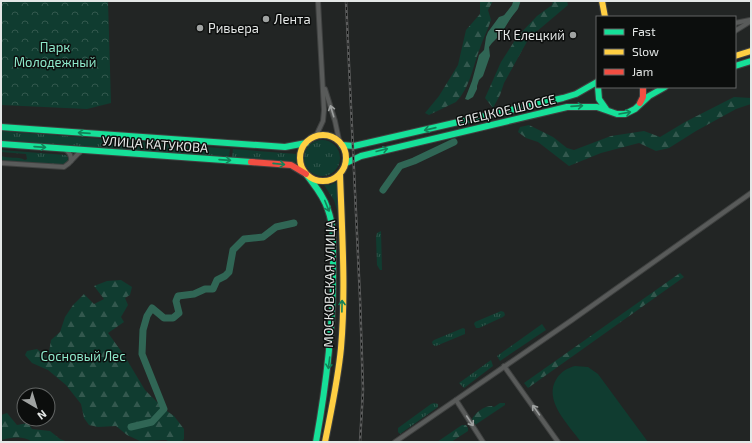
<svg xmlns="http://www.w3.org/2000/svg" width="752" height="443" font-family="'Exo 2',sans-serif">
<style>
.grass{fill:url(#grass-tufts)}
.forest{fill:url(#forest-firs)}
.park{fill:url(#park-crowns)}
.pitch{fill:#103c30}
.water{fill:#306655}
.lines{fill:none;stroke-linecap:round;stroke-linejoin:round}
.river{stroke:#306655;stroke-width:7}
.street-casing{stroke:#3f4140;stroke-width:6}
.fast-casing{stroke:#3f4140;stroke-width:8}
.slow-casing{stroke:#3f4140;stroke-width:8}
.jam-casing{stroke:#3f4140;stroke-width:8}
.street{stroke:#595b5a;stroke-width:4}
.fast{stroke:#16e098;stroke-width:6}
.slow{stroke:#ffcf43;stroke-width:6}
.jam{stroke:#f24e42;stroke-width:6}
.rail-casing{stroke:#5c5d5d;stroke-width:2.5}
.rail{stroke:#0c0e0d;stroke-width:1;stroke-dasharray:3;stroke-linecap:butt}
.oneway{stroke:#128259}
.oneway2{stroke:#9ea1a0}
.poi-dot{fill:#a0a3a2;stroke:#0c0e0d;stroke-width:1.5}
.labels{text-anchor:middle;stroke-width:3;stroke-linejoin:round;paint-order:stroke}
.poi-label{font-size:13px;fill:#e4e7e6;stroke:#0c0e0d;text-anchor:start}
.park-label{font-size:13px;fill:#8de8ca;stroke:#0c0e0d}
.street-label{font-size:13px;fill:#e4e7e6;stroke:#0c0e0d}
</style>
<defs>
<pattern id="grass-tufts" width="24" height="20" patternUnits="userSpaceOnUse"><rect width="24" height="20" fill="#103c30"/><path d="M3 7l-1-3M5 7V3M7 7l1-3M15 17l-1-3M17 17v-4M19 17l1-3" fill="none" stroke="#33584e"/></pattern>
<pattern id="forest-firs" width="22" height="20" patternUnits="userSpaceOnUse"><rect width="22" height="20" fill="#103c30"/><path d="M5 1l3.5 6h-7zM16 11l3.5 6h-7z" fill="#33584e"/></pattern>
<pattern id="park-crowns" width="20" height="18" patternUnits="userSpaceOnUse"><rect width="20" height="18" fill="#103c30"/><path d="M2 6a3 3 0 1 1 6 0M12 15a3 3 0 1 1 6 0" fill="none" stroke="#33584e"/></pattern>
</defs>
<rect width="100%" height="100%" fill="#222524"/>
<g class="grass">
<polygon points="1,131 230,149 229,157 1,140"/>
<circle cx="322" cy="158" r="18"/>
<polygon points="233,149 297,154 296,162 294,163 232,157"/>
<path d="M1 150 66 155C69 157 69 160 67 163L63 165 1 161V156C9 159 17 156 25 160L27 159 26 154 1 152Z"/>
<polygon points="337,182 339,217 334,200 324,185 330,185"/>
<polygon points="381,231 382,270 380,270 377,265 376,237 377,233"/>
<polygon points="501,311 504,312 505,315 503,317 479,328 476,328 474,324 475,322"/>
<polygon points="542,324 546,330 500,361 497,356"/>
<polygon points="463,328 465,329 465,334 436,346 433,345 432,342 434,340"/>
<polygon points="491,360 493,366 464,388 459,383"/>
<polygon points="434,403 438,404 438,407 400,434 398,432 398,428 431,404"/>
</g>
<g class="forest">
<path d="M480 1H493L488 10 491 20C488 29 483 39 480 48 473 66 470 88 456 102L429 115 425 113 439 96 458 65 466 30 480 14Z"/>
<polygon points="553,1 567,1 568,5 529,38 504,83 500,95 493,108 485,98 501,62 517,37 537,16 552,5"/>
<polygon points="734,97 751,98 751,104 736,109 696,131 669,148 656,151 639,143 601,153 569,166 538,142 526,138 518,132 520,127 529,125 553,137 567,148 574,150 611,136 644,131 660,137 685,122"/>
<polygon points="680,273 684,277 528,388 524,383"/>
<polygon points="121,280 132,287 130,295 125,298 128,305 121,317 124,322 108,333 124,355 145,390 164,409 174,416 184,429 184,439 181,442 170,442 166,440 140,441 127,435 116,426 98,427 89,425 84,418 81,404 66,385 48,370 32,363 25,355 27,351 37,349 48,358 51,340 60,332 65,317 73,305 84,294 94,304 104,299 94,286 107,281"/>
<path d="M500 403H505V405L475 425 472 419C476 412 484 406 492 406L494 407Z"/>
<path d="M7 413 17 425 28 423 32 429 50 431 60 439 68 442H32C23 435 11 438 1 440V415Z"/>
<polygon points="462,425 466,425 468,428 468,431 451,442 437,442"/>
</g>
<polygon class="park" points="1,1 108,1 111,103 87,109 1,105"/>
<path class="pitch" d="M575 366 588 367 598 374 648 442H581C569 425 542 400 557 378 561 372 567 368 575 366Z"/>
<polygon class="water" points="511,13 512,16 501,34 492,43 489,47 490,56 483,76 479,80 477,86 477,89 473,97 468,100 465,99 472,81 479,55 484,50 486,37 488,32 499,17"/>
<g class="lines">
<g class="river">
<polyline points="504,21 515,7 517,1"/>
<polyline points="383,190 400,166 414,161 454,142"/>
<polyline points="131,427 152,422 164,409 142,354 143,330 147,316 152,308 164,318 173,318 179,313 176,301 178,296 194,294 205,289 213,289 217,280 225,276 229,272 233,250 244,239 263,237 276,227 294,223"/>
</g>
<g class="street-casing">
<g id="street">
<polyline points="735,23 750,20"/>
<polyline points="735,31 751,21"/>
<polyline points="325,89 335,121 339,140"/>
<polyline points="316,136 323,121 324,110 318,1"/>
<path d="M65 149C69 152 72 156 71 161"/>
<path d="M1 163 64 167C73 162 73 156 83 150"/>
<polyline points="504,366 558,442"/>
<polyline points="456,400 483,442"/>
<polyline points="395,442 572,320 751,193"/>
</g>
</g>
<g class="fast-casing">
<g id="fast">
<polyline points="735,66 751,61"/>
<polyline points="598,87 599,99 606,109"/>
<polyline points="1,127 285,147 306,143"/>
<polyline points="1,144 251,162"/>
<polyline points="342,145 354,146 563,98 576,94 597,82"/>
<polyline points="346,163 361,156 567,107 597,107 617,114 625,114 635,109 649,96 665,87"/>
<path d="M306 174C314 185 324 196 328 210 334 226 333 244 333 261 334 323 327 381 316 442"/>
</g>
</g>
<g class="slow-casing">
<g id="slow">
<polyline points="602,1 605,17"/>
<polyline points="735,56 751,51"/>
<circle cx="323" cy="158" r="23"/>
<path d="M325 442C331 411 338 380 341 348 346 291 342 232 340 174"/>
</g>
</g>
<g class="jam-casing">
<g id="jam">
<polyline points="640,103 643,97 643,87"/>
<polyline points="251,162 291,165 306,174"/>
</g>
</g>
<use href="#street" class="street"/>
<use href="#fast" class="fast"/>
<use href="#slow" class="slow"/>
<use href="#jam" class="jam"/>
<g class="rail-casing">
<polyline id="rail" points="346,1 360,298 363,390 360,442"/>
</g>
<use href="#rail" class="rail"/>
</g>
<defs><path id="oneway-shaft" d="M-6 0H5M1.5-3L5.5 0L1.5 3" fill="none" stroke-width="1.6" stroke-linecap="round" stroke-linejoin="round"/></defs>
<g class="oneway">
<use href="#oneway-shaft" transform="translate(577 106) rotate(-4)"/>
<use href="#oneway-shaft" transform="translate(625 113) rotate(-10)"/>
<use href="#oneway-shaft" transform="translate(430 129) rotate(167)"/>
<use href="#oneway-shaft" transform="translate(84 133) rotate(-176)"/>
<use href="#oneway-shaft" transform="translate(40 147) rotate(4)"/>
<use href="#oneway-shaft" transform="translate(382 150) rotate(-14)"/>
<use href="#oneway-shaft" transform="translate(225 160) rotate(4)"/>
<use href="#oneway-shaft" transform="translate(279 164) rotate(6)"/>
<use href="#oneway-shaft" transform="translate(327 206) rotate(68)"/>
<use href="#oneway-shaft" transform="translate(342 306) rotate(-89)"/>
<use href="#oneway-shaft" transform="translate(329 363) rotate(97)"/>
</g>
<g class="oneway2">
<use href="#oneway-shaft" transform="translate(332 111) rotate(-107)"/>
<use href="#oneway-shaft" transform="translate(536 410) rotate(-125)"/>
<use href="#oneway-shaft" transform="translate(470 421) rotate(56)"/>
</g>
<g class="poi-dot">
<circle cx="266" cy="19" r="4"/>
<circle cx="200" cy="28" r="4"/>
<circle cx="573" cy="35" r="4"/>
</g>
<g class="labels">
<g class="poi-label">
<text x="274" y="24">Лента</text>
<text x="208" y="33">Ривьера</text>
<text x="565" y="40" text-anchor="end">ТК Елецкий</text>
</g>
<g class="park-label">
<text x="55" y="52">Парк<tspan x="55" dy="15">Молодежный</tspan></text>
<text x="83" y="361">Сосновый Лес</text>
</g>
<g class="street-label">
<text transform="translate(506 110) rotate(-13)" y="5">ЕЛЕЦКОЕ ШОССЕ</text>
<text transform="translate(155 144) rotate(4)" y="5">УЛИЦА КАТУКОВА</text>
<text transform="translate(329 284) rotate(-89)" y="5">МОСКОВСКАЯ УЛИЦА</text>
</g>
</g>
<rect width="752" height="443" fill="none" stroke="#e4e7e6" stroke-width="4"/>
<rect x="596" y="16" width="140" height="72" fill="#0c0e0d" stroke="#626564"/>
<rect x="604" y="29" width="20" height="6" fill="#16e098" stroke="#626564"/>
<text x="632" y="36" font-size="12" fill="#e4e7e6">Fast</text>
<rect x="604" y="49" width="20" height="6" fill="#ffcf43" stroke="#626564"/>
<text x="632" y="56" font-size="12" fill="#e4e7e6">Slow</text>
<rect x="604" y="69" width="20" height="6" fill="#f24e42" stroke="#626564"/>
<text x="632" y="76" font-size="12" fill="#e4e7e6">Jam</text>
<g transform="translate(36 407) rotate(142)"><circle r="19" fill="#0c0e0d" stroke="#626564"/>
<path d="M0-3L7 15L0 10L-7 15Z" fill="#a0a3a2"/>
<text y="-6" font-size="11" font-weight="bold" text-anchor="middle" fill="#e4e7e6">N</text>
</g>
</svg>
